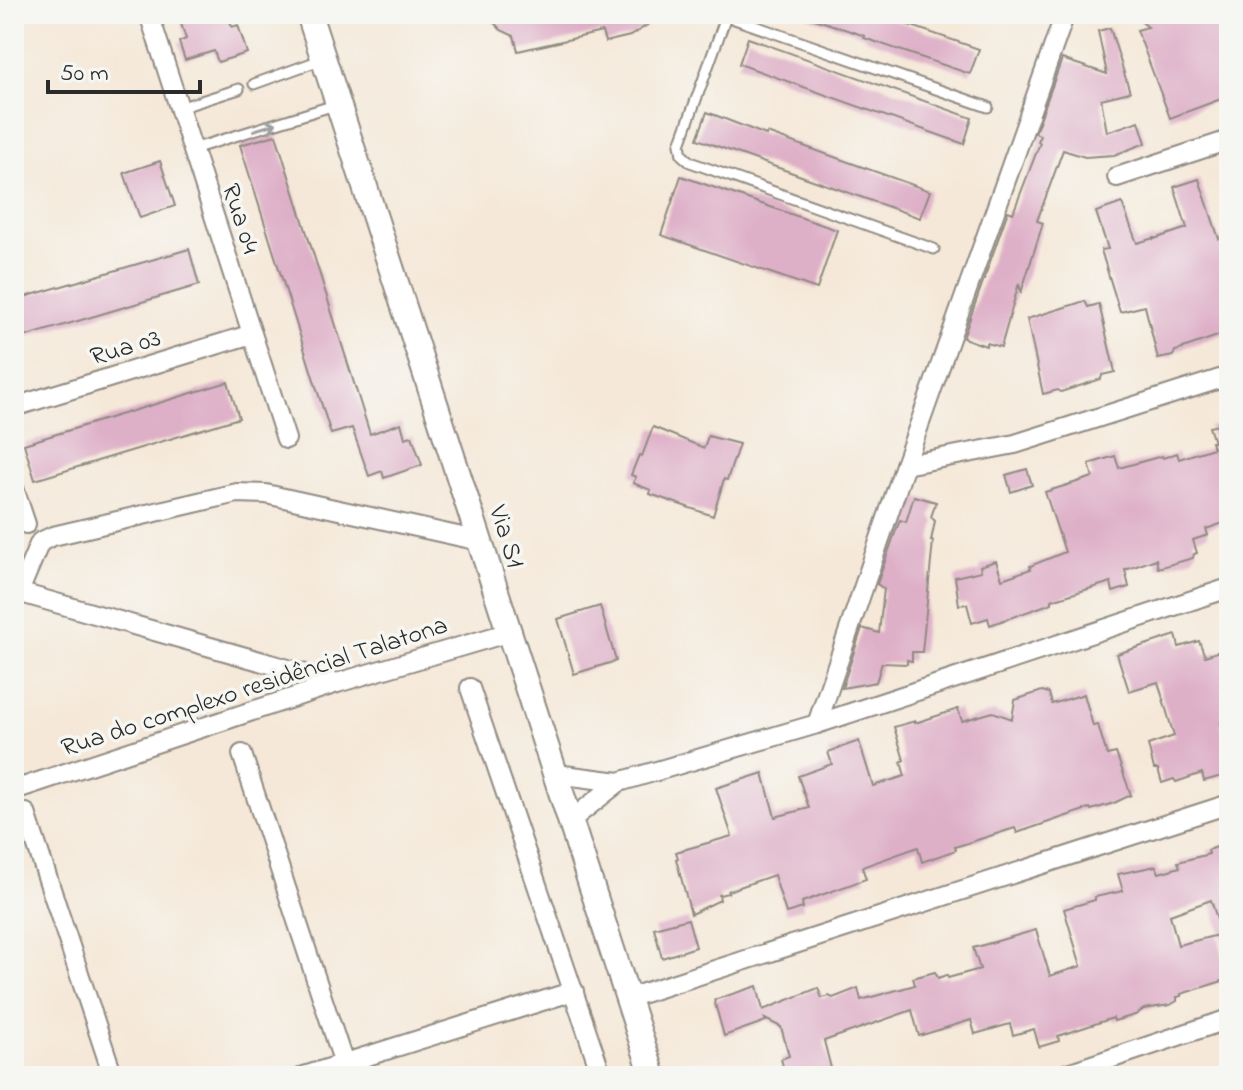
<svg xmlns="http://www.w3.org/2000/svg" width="1243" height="1090" font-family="'Indie Flower',sans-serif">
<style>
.building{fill:#deb0c8}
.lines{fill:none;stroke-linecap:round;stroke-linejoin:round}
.service-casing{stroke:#908a82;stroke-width:13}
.minor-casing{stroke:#908a82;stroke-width:22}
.tertiary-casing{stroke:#908a82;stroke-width:28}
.service{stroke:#fff;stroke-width:9}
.minor{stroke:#fff;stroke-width:18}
.tertiary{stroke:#fff;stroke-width:24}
.oneway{stroke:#a0a0a0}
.labels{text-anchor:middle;stroke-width:7;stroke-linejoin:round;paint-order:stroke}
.street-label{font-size:26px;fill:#2b2b2b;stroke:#f6f6f2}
</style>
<rect width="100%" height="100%" fill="#f6f6f2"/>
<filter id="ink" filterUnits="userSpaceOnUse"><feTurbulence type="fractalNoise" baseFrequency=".0125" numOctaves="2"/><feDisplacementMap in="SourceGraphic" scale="16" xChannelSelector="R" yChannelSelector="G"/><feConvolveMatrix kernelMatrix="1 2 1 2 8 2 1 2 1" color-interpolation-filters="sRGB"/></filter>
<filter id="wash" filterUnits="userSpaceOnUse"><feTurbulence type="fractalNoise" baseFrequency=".006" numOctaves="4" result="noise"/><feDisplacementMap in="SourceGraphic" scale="32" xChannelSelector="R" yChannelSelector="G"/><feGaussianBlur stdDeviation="1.8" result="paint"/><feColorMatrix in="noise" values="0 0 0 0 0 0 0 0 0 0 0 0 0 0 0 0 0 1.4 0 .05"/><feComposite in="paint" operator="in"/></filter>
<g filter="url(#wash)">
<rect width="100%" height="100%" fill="#f5e8d8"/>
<g id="blocks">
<g class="building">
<polygon points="178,14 228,14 232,27 238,25 247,53 218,62 214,51 185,60 179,42 186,39"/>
<polygon points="486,14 665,14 630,36 605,42 602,32 518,51 514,36 501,30"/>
<polygon points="810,14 877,14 979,49 970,74 864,38 865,36 809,17"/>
<polygon points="1132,14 1229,14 1229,96 1170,118 1137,30 1148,27"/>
<polygon points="1110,28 1130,92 1101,99 1107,132 1139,121 1146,143 1114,155 1085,157 1063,150 1037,221 1043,223 1021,293 1019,283 1001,347 987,343 986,346 963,338 1008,211 1013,213 1040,143 1038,142 1040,135 1035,133 1062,59 1107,74 1098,31"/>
<polygon points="748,38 972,118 964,144 739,64"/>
<polygon points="707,112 766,135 767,133 930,191 920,218 697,139"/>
<polygon points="276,135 370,434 401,423 405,438 412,436 422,465 384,478 382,471 369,476 352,428 331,434 240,145"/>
<polygon points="160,161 175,206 140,218 124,173"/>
<polygon points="681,176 837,230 817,289 661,235"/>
<polygon points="1199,179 1219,239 1229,235 1229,332 1183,348 1183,349 1175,351 1173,356 1158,359 1145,306 1120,312 1101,250 1108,249 1096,212 1122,203 1137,243 1154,238 1154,239 1187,228 1174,187"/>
<polygon points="189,249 199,285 14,340 14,300"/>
<polygon points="1085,301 1088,307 1099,304 1115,372 1102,375 1101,379 1061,392 1058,390 1043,394 1027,319"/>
<polygon points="228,382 239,418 35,480 24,444"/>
<polygon points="1229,423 1229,486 1222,487 1229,511 1229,521 1206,529 1208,535 1193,540 1197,553 1194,554 1193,558 1158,568 1156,559 1125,570 1129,587 1113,592 1111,582 1052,600 1052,603 990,625 988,618 972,623 967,604 959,605 955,577 981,571 980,566 996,561 1002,579 1031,569 1030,566 1065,552 1045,492 1093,477 1089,464 1115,456 1119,468 1162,456 1163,458 1177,453 1179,459 1213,448 1211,442 1214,442 1209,427"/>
<polygon points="653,427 704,448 708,436 739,444 727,480 724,479 713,516 650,494 651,490 633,483 636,477 631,475 639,455 642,456"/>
<polygon points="1027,469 1032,485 1011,492 1006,475"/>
<polygon points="914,496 936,502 931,517 935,521 931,541 933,541 922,652 912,652 912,661 907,660 907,664 882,663 876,682 842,688 862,628 879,633 884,589 877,584 895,533 900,520 906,522"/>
<polygon points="600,606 616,661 574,674 558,619"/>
<polygon points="1176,635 1179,647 1199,641 1205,656 1226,649 1229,657 1229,721 1221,723 1229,751 1229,774 1204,781 1202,773 1176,782 1174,779 1162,783 1158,769 1154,769 1148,745 1174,736 1158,682 1129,691 1117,654"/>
<polygon points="1042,691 1049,693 1052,704 1084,694 1093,726 1098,725 1107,755 1116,753 1131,795 1114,803 1091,810 1090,808 1017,833 1015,828 955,847 956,850 922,862 918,847 862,867 866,879 802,902 803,908 786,913 774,875 728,891 728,893 719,895 720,900 691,914 676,859 678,858 676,852 732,836 716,788 763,773 775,817 809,808 798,776 832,764 828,752 859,741 873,786 905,776 901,762 904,760 894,727 915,721 915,723 958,709 962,721 993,712 1012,719 1015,700"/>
<polygon points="1229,843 1229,944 1225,945 1211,900 1170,915 1178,945 1218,935 1229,979 1181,994 1181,996 1177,997 1177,1001 1170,1005 1144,1009 1135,1015 1114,1021 1113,1018 1058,1036 1059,1041 1039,1047 1034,1029 1013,1035 1010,1024 975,1034 971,1020 919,1036 912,1010 824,1041 832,1072 820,1076 786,1076 781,1059 789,1056 781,1027 765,1019 766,1021 724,1036 714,1000 757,986 763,1010 818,988 822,998 829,996 833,998 858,988 861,1000 915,985 913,978 935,972 938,978 947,975 948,978 980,969 973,948 1036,930 1050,976 1081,966 1064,909 1095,900 1095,897 1123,891 1118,874 1156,866 1159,873 1180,867 1178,862 1209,854 1208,850"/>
<polygon points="688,919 696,947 662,958 654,928"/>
</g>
</g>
</g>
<g filter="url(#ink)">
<use href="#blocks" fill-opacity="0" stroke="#908a82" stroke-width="2"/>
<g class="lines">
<g class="service-casing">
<g id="service">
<polyline points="727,14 680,144 682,155 690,162 934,249"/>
<polyline points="726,16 988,107"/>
<polyline points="254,84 323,59"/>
<polyline points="179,108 239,89"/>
<polyline points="193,149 338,104"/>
</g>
</g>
<g class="minor-casing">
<g id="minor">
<polyline points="149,14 286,439"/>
<polyline points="1117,177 1229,140"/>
<polyline points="14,407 252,334"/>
<polyline points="905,465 1015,444 1229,376"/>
<polyline points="14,488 26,524"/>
<polyline points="14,591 337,683"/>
<polyline points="19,592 40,542 53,536 237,493 266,494 480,541"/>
<polyline points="470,688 602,1076"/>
<polyline points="817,724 905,465 1065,14"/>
<polyline points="242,754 348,1076"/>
<polyline points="556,774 619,782"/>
<polyline points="14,790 337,683 510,632"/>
<polyline points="26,813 113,1076"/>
<polyline points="571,820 619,782 817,724 1229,588"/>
<polyline points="628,998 1229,804"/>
<polyline points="304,1076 574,991"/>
<polyline points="1059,1076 1229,1019"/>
</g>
</g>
<g class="tertiary-casing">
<polyline id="tertiary" points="309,14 653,1076"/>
</g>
<use href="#service" class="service"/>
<use href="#minor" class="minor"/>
<use href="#tertiary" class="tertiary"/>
</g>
<defs><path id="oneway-shaft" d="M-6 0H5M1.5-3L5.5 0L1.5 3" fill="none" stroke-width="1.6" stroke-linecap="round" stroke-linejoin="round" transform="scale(2)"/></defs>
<use class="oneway" href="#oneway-shaft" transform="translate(265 127) rotate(-17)"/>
</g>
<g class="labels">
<g class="street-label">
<text transform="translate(242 218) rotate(72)" y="9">Rua 04</text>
<text transform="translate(125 346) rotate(-17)" y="9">Rua 03</text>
<text transform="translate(508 536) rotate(72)" y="9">Via S1</text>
<text transform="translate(254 685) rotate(-18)" y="9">Rua do complexo residêncial Talatona</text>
</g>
</g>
<rect width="1243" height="1090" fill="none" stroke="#f6f6f2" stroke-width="48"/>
<path d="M48 80v12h152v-12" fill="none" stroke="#2b2b2b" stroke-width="4"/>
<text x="60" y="80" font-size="24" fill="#2b2b2b" stroke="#f6f6f2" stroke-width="6" paint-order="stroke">50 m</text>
</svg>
